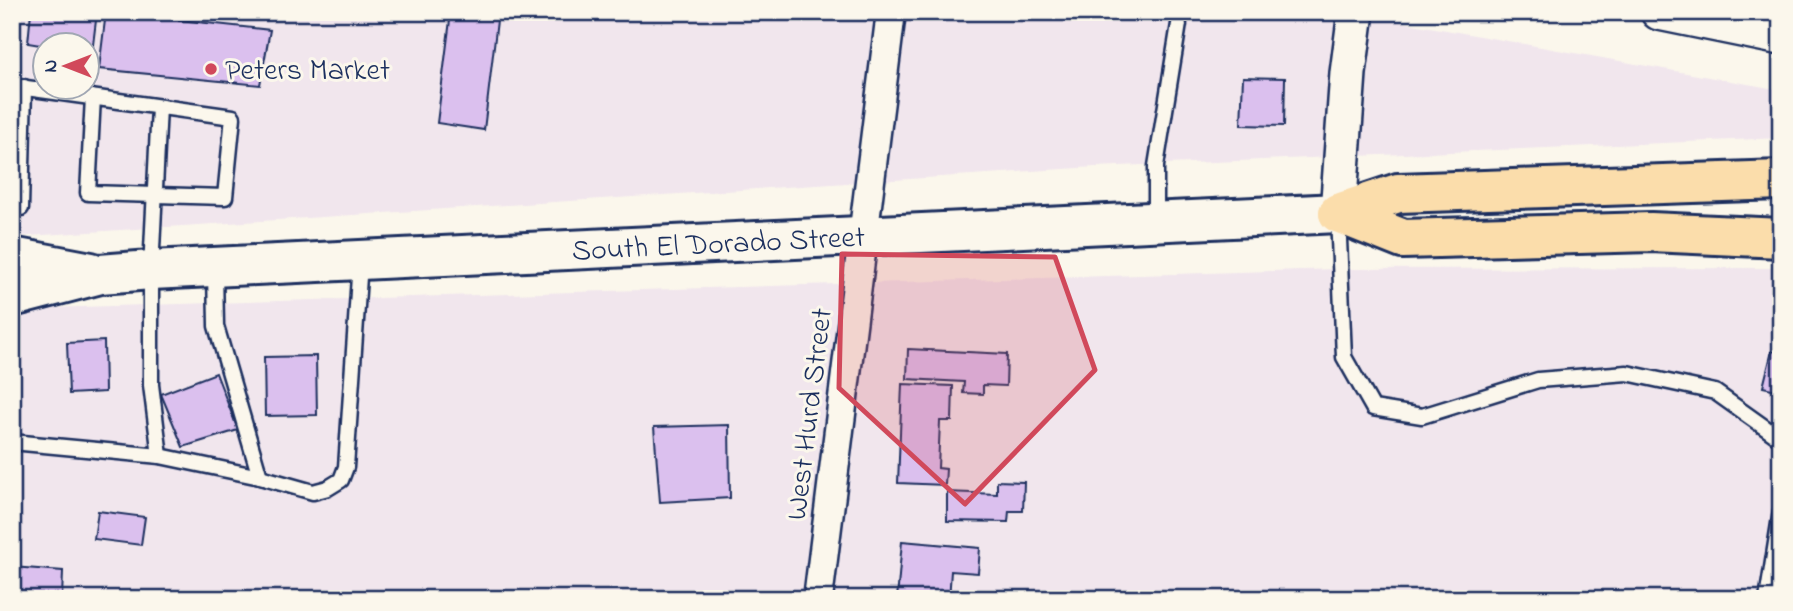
<svg xmlns="http://www.w3.org/2000/svg" width="1793" height="611" font-family="'Indie Flower',sans-serif">
<style>
.built{fill:#f1e6ed;fill-rule:evenodd}
.building{fill:#dbc0ee;stroke:#1b2f5e;stroke-width:2}
.lines{fill:none;stroke-linecap:round;stroke-linejoin:round}
.service-casing{stroke:#1b2f5e;stroke-width:19}
.minor-casing{stroke:#1b2f5e;stroke-width:33}
.tertiary-casing{stroke:#1b2f5e;stroke-width:40}
.secondary-casing{stroke:#1b2f5e;stroke-width:44}
.motorway-casing{stroke:#1b2f5e;stroke-width:44}
.service{stroke:#fbf7ec;stroke-width:14}
.minor{stroke:#fbf7ec;stroke-width:28}
.tertiary{stroke:#fbf7ec;stroke-width:35}
.secondary{stroke:#fbf7ec;stroke-width:38}
.motorway{stroke:#fbddab;stroke-width:38}
.marked{fill:#d1495b;fill-opacity:0.2;stroke:#d1495b;stroke-width:5;stroke-linejoin:round}
.poi-dot{fill:#d1495b;stroke:#fbf7ec;stroke-width:2.5}
.labels{text-anchor:middle;stroke-width:6;stroke-linejoin:round;paint-order:stroke}
.poi-label{font-size:30px;fill:#1b2f5e;stroke:#fbf7ec;text-anchor:start}
.street-label{font-size:30px;fill:#1b2f5e;stroke:#fbf7ec}
</style>
<rect width="100%" height="100%" fill="#fbf7ec"/>
<filter id="ink" filterUnits="userSpaceOnUse"><feTurbulence type="fractalNoise" baseFrequency=".0143" numOctaves="2"/><feDisplacementMap in="SourceGraphic" scale="14" xChannelSelector="R" yChannelSelector="G"/><feConvolveMatrix kernelMatrix="1 2 1 2 8 2 1 2 1" color-interpolation-filters="sRGB"/></filter>
<g filter="url(#ink)">
<g class="built">
<path d="M12 12H1346L1781 90V138L1095 167 12 237ZM46 46H88V88H46Z"/>
<polygon points="1773,268 1781,270 1781,599 12,599 12,309 1335,269"/>
</g>
<g class="building">
<polygon points="31,12 97,12 92,53 88,52 88,46 46,46 28,43"/>
<polygon points="106,12 270,30 260,85 99,69"/>
<polygon points="451,12 498,12 484,130 437,123"/>
<polygon points="1243,77 1285,78 1284,126 1241,125"/>
<polygon points="104,341 105,392 69,394 67,343"/>
<polygon points="908,349 1007,354 1006,386 983,385 983,394 963,393 964,382 907,379"/>
<polygon points="1772,351 1781,353 1781,391 1763,387"/>
<polygon points="316,356 317,415 265,416 264,357"/>
<polygon points="216,373 238,430 183,447 161,394"/>
<polygon points="902,384 953,386 952,421 940,421 938,468 946,469 945,485 898,483"/>
<polygon points="729,425 730,498 660,502 654,427"/>
<polygon points="997,481 1024,482 1023,511 1009,511 1008,522 947,521 947,492 997,494"/>
<polygon points="98,511 145,517 141,545 94,539"/>
<polygon points="902,541 980,548 978,573 951,571 949,599 897,599"/>
<polygon points="12,567 63,571 62,599 12,599"/>
</g>
<g class="lines">
<g class="service-casing">
<g id="service">
<polyline points="12,86 233,117 225,197 88,193 93,97"/>
<polyline points="159,107 151,270 151,385 160,456"/>
<polyline points="21,208 24,87"/>
<polyline points="1338,215 1344,357 1373,408 1422,416 1538,380 1627,373 1715,392 1781,439"/>
<polyline points="1156,221 1156,166 1179,24"/>
<polyline points="215,269 216,326 260,477"/>
<polyline points="12,442 160,456 260,477 313,492 328,488 341,480 346,467 360,262"/>
<polyline points="1767,599 1781,511"/>
</g>
</g>
<g class="minor-casing">
<polyline id="minor" points="818,599 891,12"/>
</g>
<g class="tertiary-casing">
<g id="tertiary">
<polyline points="1659,12 1781,37"/>
<polyline points="1338,213 1348,73 1356,12"/>
</g>
</g>
<g class="secondary-casing">
<g id="secondary">
<polyline points="12,257 91,272"/>
<path id="s1" d="M12 297 100 274 151 270 1338 213"/>
</g>
</g>
<g class="motorway-casing">
<g id="motorway">
<polyline points="1338,213 1403,239 1651,232 1781,238"/>
<polyline points="1338,213 1398,193 1781,180"/>
</g>
</g>
<use href="#service" class="service"/>
<use href="#minor" class="minor"/>
<use href="#tertiary" class="tertiary"/>
<use href="#secondary" class="secondary"/>
<use href="#motorway" class="motorway"/>
</g>
</g>
<path class="marked" d="M842 254 1055 257 1095 370 965 504 839 388Z"/>
<circle class="poi-dot" cx="211" cy="69" r="7"/>
<g class="labels">
<g class="poi-label">
<text x="225" y="79">Peters Market</text>
</g>
<g class="street-label">
<text dy="10" stroke="none"><textPath href="#s1" startOffset="710">South El Dorado Street</textPath></text>
<text transform="translate(808 414) rotate(-83)" y="10">West Hurd Street</text>
</g>
</g>
<rect width="1793" height="611" fill="none" stroke="#fbf7ec" stroke-width="42"/>
<rect x="21" y="21" width="1751" height="569" fill="none" stroke="#1b2f5e" stroke-width="2.5" filter="url(#ink)"/>
<g transform="translate(66 66) rotate(270)"><circle r="33" fill="#fbf7ec" stroke="#a1a7b3" stroke-width="2"/>
<path d="M0-5L12 26L0 18L-12 26Z" fill="#d1495b"/>
<text y="-10" font-size="19" font-weight="bold" text-anchor="middle" fill="#1b2f5e">N</text>
</g>
</svg>
